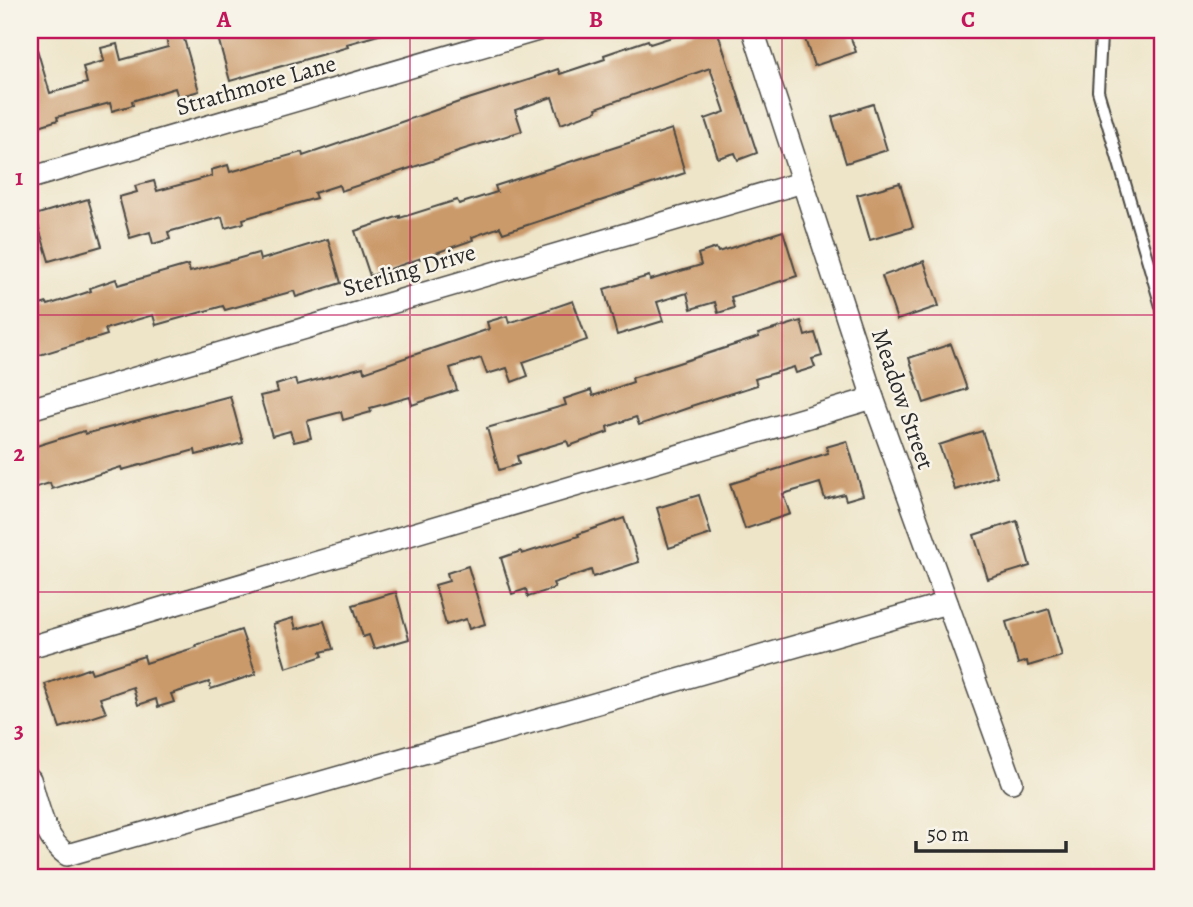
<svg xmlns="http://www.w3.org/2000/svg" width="1193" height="907" font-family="Alegreya,serif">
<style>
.building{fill:#cb9a6b}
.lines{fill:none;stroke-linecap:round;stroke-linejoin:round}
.service-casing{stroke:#484743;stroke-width:14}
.minor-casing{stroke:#484743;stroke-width:24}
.service{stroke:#fff;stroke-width:10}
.minor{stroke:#fff;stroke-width:21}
.grid{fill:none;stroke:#c2185b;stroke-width:2;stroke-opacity:0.55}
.labels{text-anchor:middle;stroke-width:5;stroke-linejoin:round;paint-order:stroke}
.street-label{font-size:24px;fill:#2b2b2b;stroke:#f7f3e8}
.neatline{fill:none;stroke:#c2185b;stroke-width:2.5}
.grid-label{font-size:23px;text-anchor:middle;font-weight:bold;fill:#c2185b}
</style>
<rect width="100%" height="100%" fill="#f7f3e8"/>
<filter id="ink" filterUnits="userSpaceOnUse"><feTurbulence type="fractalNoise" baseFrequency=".0143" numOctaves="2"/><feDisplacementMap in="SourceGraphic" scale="14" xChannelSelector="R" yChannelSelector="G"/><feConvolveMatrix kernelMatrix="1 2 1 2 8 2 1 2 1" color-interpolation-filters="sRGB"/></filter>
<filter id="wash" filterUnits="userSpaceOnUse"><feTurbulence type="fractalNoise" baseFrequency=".00686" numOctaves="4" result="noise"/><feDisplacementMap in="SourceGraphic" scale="28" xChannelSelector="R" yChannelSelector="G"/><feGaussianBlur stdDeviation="1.57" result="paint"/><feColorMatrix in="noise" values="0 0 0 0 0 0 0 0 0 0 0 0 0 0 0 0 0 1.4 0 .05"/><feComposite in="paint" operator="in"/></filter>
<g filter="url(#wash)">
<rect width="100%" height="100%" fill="#eee5c9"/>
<g id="blocks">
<g class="building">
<polygon points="234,30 381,30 382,34 347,44 348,47 230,81 217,34"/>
<polygon points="694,30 717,30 757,153 738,160 735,153 718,158 705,119 725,112 710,68 596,108 597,111 561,124 552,97 515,110 522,131 455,152 456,153 341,191 339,185 314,193 316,198 243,219 244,223 225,228 222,217 168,232 170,239 153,244 150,232 130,238 119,197 137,192 135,186 154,181 157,191 212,176 211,170 228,165 230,172 302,152 303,156 459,102 535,78 535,77 558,69 560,74 605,59 604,55 648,40 650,44"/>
<polygon points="802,30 848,30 856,52 814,66"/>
<polygon points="182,32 199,91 178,97 175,88 132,101 133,105 112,111 110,103 57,117 58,120 39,126 37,118 30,120 30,39 34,39 50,93 87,83 83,67 104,61 101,48 117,44 121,60 168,47 166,37"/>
<polygon points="873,104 887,150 846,163 832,117"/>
<polygon points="672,129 685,173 503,233 500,227 472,237 473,240 370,276 355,231 400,216 400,218 457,200 459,204 497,192 495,186"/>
<polygon points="900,183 913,227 870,240 857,195"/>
<polygon points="88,199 102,246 49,261 35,215"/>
<polygon points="783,231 797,276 731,297 734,308 718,313 715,302 691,309 687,293 657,302 663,321 617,335 604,289 649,276 650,280 701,265 698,254 716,248 718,252"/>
<polygon points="328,239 341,283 296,297 294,291 225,310 223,306 156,325 153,315 105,329 107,335 88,341 88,340 30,358 30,308 47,303 48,305 91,291 90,288 116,279 118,285 188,265 190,272 258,253 260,260"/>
<polygon points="924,261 939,306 897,320 882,276"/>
<polygon points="573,301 587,340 523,362 528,376 512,382 507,368 487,374 481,358 450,368 457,390 412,405 410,397 370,408 371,412 343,420 341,412 307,421 311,438 294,442 290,431 272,436 260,396 278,392 276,385 295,379 297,385 363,367 364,372 489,329 487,322 507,316 509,323"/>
<polygon points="801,321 805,336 815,333 822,356 812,359 815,367 796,373 794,367 755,379 757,385 691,406 691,407 639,425 636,417 607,427 608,432 569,446 567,441 517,456 519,464 499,470 487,428 566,405 564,399 591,390 593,396 633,382 632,378 759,337 758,334"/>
<polygon points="951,344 967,389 924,403 909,358"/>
<polygon points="230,396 243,443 196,455 195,450 122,470 121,467 52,489 50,483 30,489 30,448 84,431 85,434"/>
<polygon points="982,431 997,476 955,490 939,445"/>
<polygon points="847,441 863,495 846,500 844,494 825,499 820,483 783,494 790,514 745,529 730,484 828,453 826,447"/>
<polygon points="699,495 711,534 669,548 657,508"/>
<polygon points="624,518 639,562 593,577 591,570 553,583 555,588 528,597 526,589 512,594 501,558 521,551 522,554 579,536 578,534"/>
<polygon points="1017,521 1030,566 988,579 974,535"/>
<polygon points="468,566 485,624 469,629 466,619 446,625 435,585 449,581 447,573"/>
<polygon points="396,592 409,639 374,649 369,635 363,637 353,605"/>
<polygon points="1049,609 1062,656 1028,666 1027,661 1018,664 1006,622"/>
<polygon points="293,618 296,629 324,621 333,649 321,652 323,656 286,668 273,624"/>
<polygon points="241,630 256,674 211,689 209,682 171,694 174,702 158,707 156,699 138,705 133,687 100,698 106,713 60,728 45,684 90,668 92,673 144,656 146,663 197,647 196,645"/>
</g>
</g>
</g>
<g filter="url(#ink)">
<use href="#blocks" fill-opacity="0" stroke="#484743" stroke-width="2"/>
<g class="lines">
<g class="service-casing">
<polyline id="service" points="1106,30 1101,36 1098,91 1163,313"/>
</g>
<g class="minor-casing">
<g id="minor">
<polyline points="753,30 873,398 1012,782"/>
<polyline points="30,178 538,30"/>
<polyline points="30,409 803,182"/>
<polyline points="30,647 873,398"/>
<path d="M30 779C39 807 43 838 67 855L947 603"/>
</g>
</g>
<use href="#service" class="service"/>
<use href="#minor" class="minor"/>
</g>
</g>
<path class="grid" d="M410 30V877M782 30V877M30 315H1163M30 592H1163"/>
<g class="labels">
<g class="street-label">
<text transform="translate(256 85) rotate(-16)" y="8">Strathmore Lane</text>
<text transform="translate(409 270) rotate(-16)" y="8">Sterling Drive</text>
<text transform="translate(903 399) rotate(71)" y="8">Meadow Street</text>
</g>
</g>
<rect width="1193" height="907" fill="none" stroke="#f7f3e8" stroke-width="77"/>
<path d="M916 841v10h150v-10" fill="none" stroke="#2b2b2b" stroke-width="3.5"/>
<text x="927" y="841" font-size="21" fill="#2b2b2b" stroke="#f7f3e8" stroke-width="5" paint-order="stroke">50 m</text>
<rect x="38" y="38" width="1116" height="831" class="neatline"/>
<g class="grid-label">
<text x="224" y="27">A</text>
<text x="596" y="27">B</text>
<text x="968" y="27">C</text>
<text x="19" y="185">1</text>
<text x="19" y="461">2</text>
<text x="19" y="738">3</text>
</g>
</svg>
